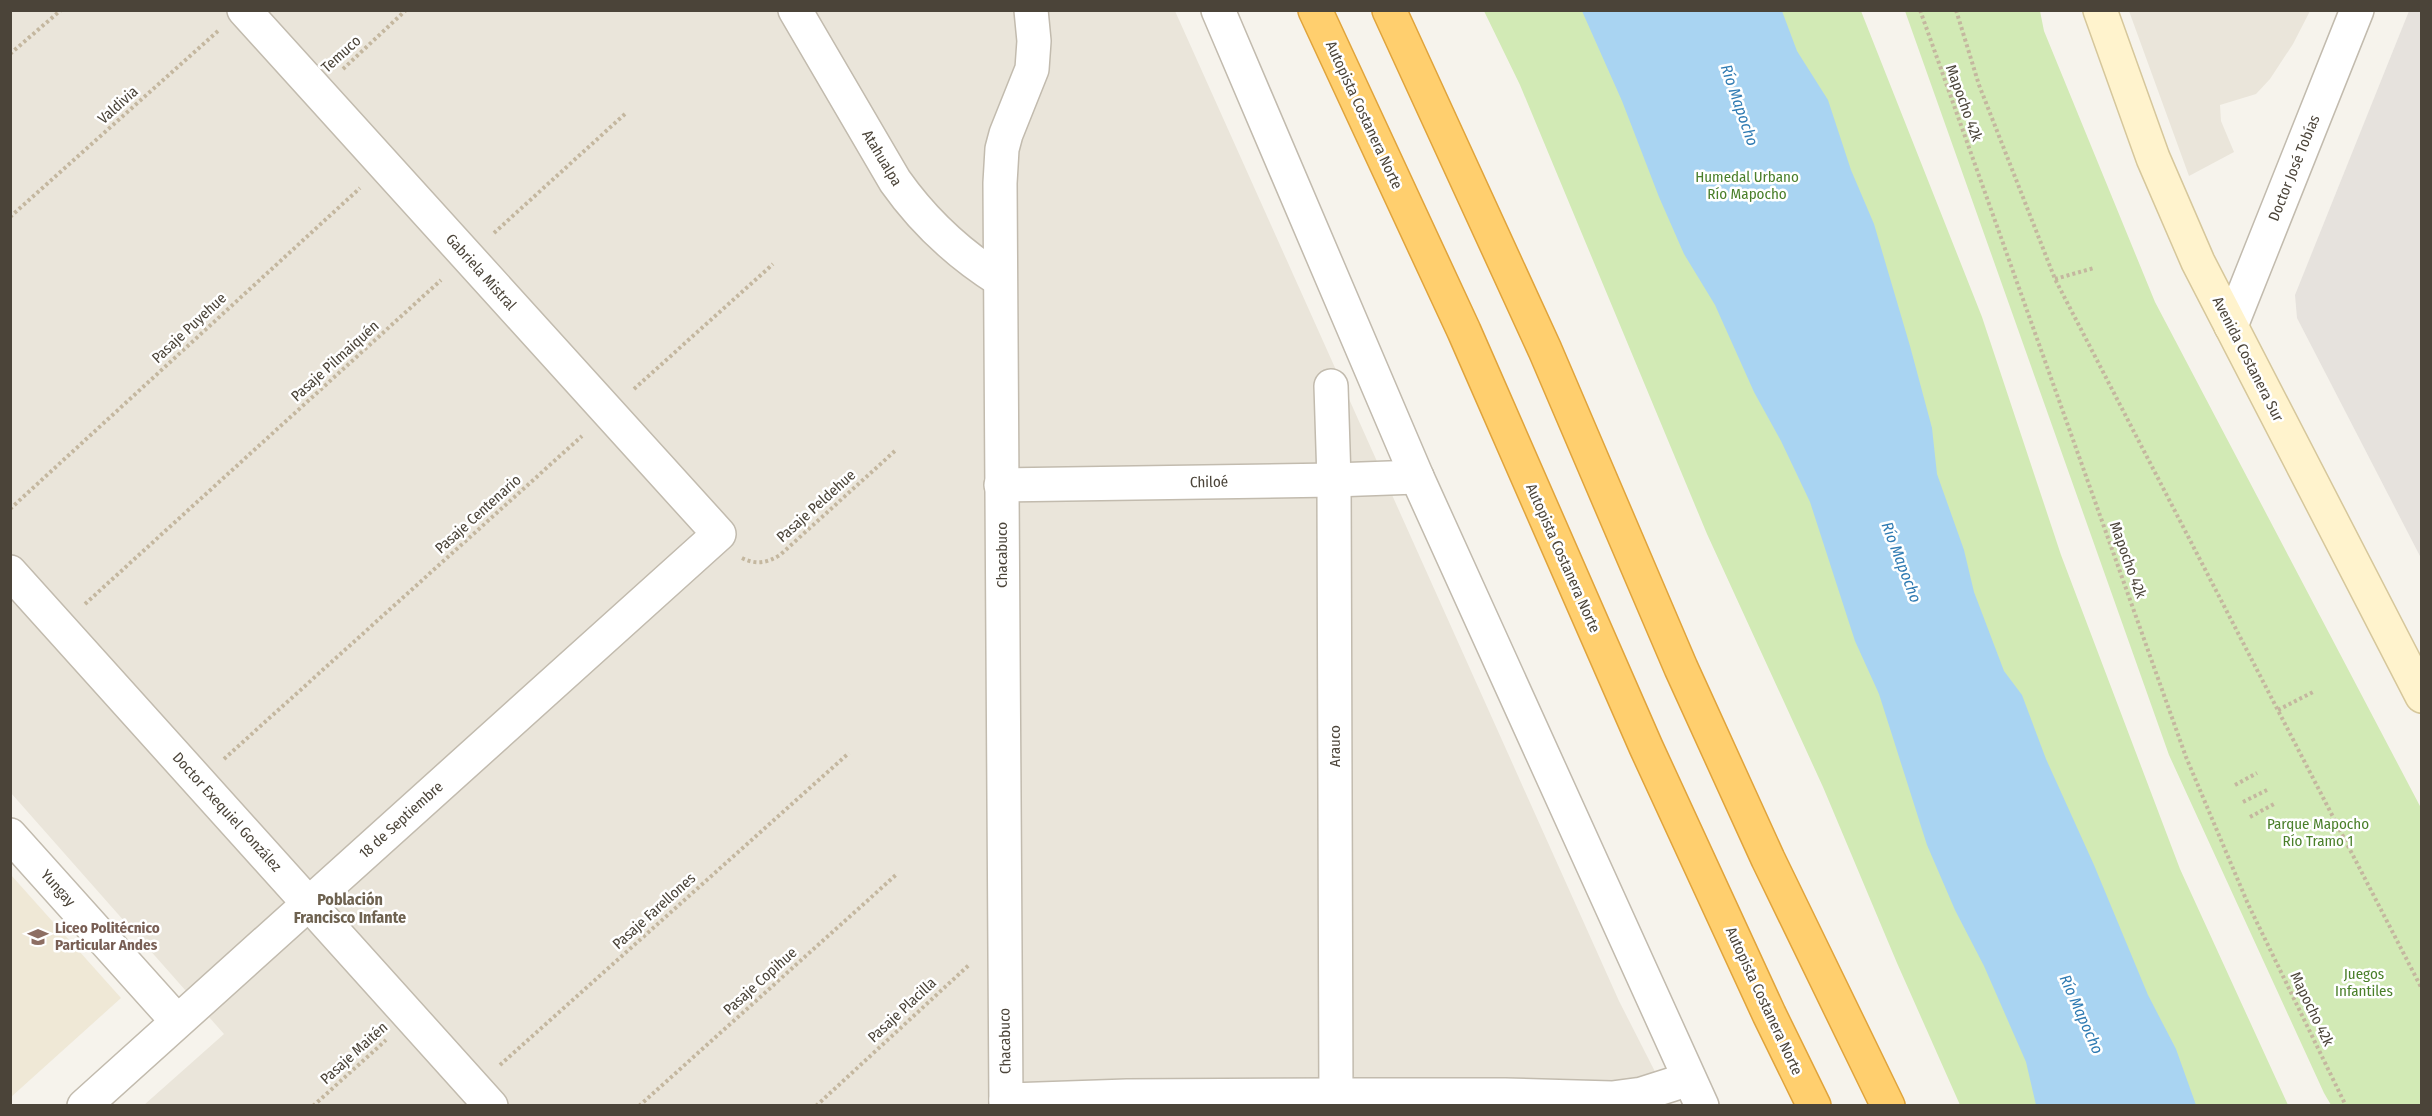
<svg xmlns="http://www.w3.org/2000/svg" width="2432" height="1116" font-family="'Fira Sans Condensed',sans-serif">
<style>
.residential{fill:#eae5da}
.industrial{fill:#e6e2dd}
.education{fill:#efe8d6}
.green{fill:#d2eab5}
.water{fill:#a9d4f2}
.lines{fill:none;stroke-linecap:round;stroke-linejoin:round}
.minor-casing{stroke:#c2bbae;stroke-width:36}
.tertiary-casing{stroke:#c2bbae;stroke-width:36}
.secondary-casing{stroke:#d6c79b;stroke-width:36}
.motorway-casing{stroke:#e0a43c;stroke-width:36}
.path{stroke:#c4b79f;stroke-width:4;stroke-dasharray:3 3;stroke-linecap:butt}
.minor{stroke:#fff;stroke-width:33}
.tertiary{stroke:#fff;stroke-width:33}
.secondary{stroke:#fff3cd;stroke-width:33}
.motorway{stroke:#ffcf6e;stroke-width:33}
.labels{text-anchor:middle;stroke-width:5;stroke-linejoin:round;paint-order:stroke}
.street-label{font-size:15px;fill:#4b4439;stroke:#fff}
.park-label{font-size:15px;fill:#4a7f2a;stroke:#fff}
.education-label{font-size:15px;font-weight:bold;fill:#785e54;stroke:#fff;text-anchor:start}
.water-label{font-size:16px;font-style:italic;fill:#2e7ab2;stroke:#fff}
.neighbourhood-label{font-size:16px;font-weight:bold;fill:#6e6250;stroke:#fff}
</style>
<rect width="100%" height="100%" fill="#f6f3ec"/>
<g class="residential">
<polygon points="10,11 1175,11 1619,1001 1672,1105 144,1105 224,1034 11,793"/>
<polygon points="2129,11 2129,10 2310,11 2293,44 2270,79 2256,94 2220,105 2221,121 2234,152 2189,176"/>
</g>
<polygon class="industrial" points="2409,11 2422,11 2421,558 2297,318 2295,295"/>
<polygon class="education" points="11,875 121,998 11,1097 10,1097"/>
<g class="green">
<polygon points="1484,11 1861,11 1982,317 2061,555 2180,869 2288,1105 1960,1105 1897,963 1823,787 1707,534 1520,85"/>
<polygon points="1905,11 2040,11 2044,31 2155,302 2421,808 2421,1105 2331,1105 2324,1093 2169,755"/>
</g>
<polygon class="water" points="1582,11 1782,11 1797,51 1828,100 1851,170 1874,224 1910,346 1932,428 1937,474 1964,550 1974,592 2004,671 2022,695 2046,759 2094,865 2148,995 2176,1049 2196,1105 2036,1105 2026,1062 1984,966 1955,910 1927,845 1879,694 1855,641 1810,502 1781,441 1754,392 1715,305 1684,254 1659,197 1622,101"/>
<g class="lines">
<g class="minor-casing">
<g id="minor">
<path d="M795 10 895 181C924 222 957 253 1000 280"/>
<polyline points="1331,386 1334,480 1336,1106"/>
<polyline points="1001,485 1334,480 1417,477"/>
<polyline points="10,572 491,1106"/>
<polyline points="10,835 177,1021"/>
<polyline points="1006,1100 1127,1096 1336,1095 1505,1095 1612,1098 1642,1094 1689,1079"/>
<polyline points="84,1106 719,534 244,10"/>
<polyline points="1006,1106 1000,183 1002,149 1006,134 1032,69 1034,41 1031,10"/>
</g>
</g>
<g class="tertiary-casing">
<g id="tertiary">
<polyline points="1218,10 1417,477 1702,1106"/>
<polyline points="2231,326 2357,10"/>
</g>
</g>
<g class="secondary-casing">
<polyline id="secondary" points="2100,10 2153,158 2198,262 2422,696"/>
</g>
<g class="motorway-casing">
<g id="motorway">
<polyline points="1315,10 1464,331 1646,747 1769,1014 1814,1106"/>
<polyline points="1389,10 1545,350 1681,668 1768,859 1888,1106"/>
</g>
</g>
<g class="path">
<polyline points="1920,10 2186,757 2248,904 2346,1106"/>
<polyline points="1956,10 1979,85 2055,279 2422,989"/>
<polyline points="10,54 61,10"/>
<polyline points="343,69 406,10"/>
<polyline points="10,217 218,31"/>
<polyline points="494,233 626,113"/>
<polyline points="2055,279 2094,268"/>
<polyline points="634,389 773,264"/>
<polyline points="10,509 360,188"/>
<path d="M742 558C756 565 767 563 780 555L896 450"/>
<polyline points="85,604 441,280"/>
<polyline points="2278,710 2313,692"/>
<polyline points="224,759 582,436"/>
<polyline points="2235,785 2257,773"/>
<polyline points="2243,802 2267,790"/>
<polyline points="2250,817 2274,804"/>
<polyline points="500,1065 849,753"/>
<polyline points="313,1106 386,1040"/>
<polyline points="639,1106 897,874"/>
<polyline points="816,1106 970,964"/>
</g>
<use href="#minor" class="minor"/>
<use href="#tertiary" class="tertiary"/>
<use href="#secondary" class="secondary"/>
<use href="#motorway" class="motorway"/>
</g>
<defs>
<g id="university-bare" transform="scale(1.62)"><path d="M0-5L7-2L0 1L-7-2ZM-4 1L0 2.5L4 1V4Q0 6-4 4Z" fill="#8d6e63" stroke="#fff" stroke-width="2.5" paint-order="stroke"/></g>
</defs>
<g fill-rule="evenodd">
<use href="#university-bare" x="38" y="937"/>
</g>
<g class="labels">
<g class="street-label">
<text transform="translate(341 54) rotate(-42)" y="5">Temuco</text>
<text transform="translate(1964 103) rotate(70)" y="5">Mapocho 42k</text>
<text transform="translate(118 105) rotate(-42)" y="5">Valdivia</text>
<text transform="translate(1364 115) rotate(65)" y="5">Autopista Costanera Norte</text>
<text transform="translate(882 158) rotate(59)" y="5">Atahualpa</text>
<text transform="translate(2294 168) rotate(-68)" y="5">Doctor José Tobías</text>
<text transform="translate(481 272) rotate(48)" y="5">Gabriela Mistral</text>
<text transform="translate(189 328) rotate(-43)" y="5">Pasaje Puyehue</text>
<text transform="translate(2248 359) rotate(63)" y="5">Avenida Costanera Sur</text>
<text transform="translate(335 361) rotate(-42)" y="5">Pasaje Pilmaiquén</text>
<text transform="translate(1209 482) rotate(-1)" y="5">Chiloé</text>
<text transform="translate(816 506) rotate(-42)" y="5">Pasaje Peldehue</text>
<text transform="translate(478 514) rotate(-42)" y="5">Pasaje Centenario</text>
<text transform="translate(1002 555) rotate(-90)" y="5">Chacabuco</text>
<text transform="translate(1563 558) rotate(66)" y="5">Autopista Costanera Norte</text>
<text transform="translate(2128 560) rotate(70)" y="5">Mapocho 42k</text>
<text transform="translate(1335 746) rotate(-90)" y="5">Arauco</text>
<text transform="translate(227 812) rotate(48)" y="5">Doctor Exequiel González</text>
<text transform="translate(401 820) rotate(-42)" y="5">18 de Septiembre</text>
<text transform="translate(58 888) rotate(48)" y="5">Yungay</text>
<text transform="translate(654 911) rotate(-42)" y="5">Pasaje Farellones</text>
<text transform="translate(760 981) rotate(-42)" y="5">Pasaje Copihue</text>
<text transform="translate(1764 1001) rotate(65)" y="5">Autopista Costanera Norte</text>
<text transform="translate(2312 1009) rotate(64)" y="5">Mapocho 42k</text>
<text transform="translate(902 1010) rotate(-43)" y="5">Pasaje Placilla</text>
<text transform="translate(1005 1041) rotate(-91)" y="5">Chacabuco</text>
<text transform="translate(354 1053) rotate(-42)" y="5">Pasaje Maitén</text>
</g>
<g class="park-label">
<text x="1747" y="182">Humedal Urbano<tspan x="1747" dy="17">Río Mapocho</tspan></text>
<text x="2318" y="829">Parque Mapocho<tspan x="2318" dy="17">Río Tramo 1</tspan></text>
<text x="2364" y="979">Juegos<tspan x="2364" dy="17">Infantiles</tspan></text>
</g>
<g class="education-label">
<text x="55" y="933">Liceo Politécnico<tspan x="55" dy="17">Particular Andes</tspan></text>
</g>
<g class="water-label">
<text transform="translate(1740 105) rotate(71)" y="6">Río Mapocho</text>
<text transform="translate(1902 562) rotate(69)" y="6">Río Mapocho</text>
<text transform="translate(2082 1014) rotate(66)" y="6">Río Mapocho</text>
</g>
<g class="neighbourhood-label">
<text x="350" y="905">Población<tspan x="350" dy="18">Francisco Infante</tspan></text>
</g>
</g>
<rect width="2432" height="1116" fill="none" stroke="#4b4439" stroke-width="24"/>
</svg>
